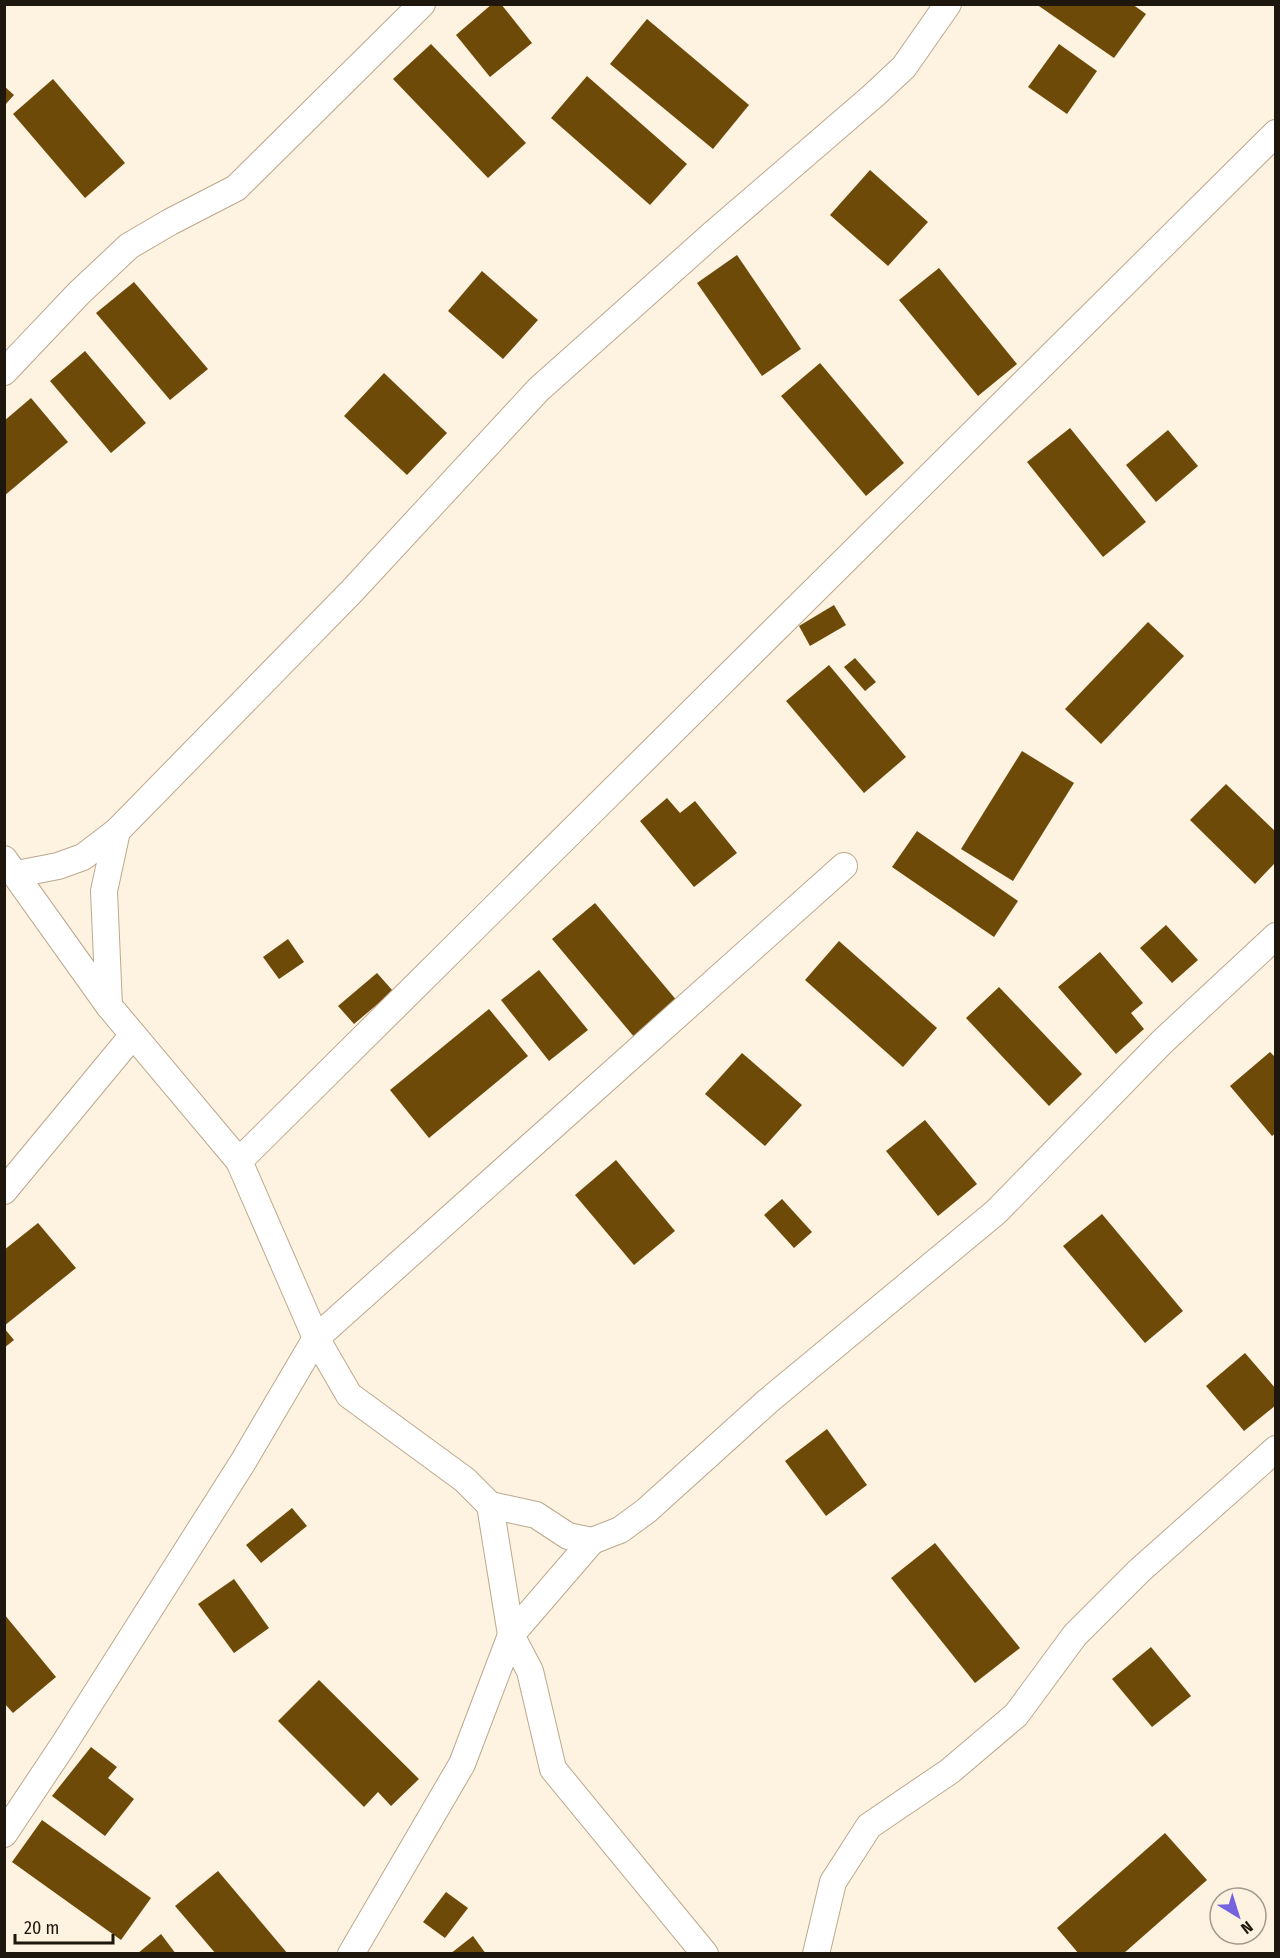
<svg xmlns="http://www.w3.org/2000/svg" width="1280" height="1958" font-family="'Fira Sans Condensed',sans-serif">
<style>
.building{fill:#6d4a07}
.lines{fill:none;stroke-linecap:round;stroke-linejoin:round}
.minor-casing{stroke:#bca88d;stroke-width:28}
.minor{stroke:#fff;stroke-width:26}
</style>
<rect width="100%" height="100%" fill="#fef2e1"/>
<g class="building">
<polygon points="492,4 501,4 532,43 490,77 456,35"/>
<polygon points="1036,4 1132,4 1146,14 1114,58"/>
<polygon points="647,19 749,105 713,149 610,64"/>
<polygon points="431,44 526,143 488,178 393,79"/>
<polygon points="1059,44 1097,71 1067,114 1028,87"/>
<polygon points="587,76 687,164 650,205 551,118"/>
<polygon points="53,79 125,163 85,198 13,114"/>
<polygon points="4,86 14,95 4,106"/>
<polygon points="870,170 928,222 888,266 830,215"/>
<polygon points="737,255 801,349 762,376 697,283"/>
<polygon points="939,268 1017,364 978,396 899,300"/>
<polygon points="482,271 538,320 503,359 448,311"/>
<polygon points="134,282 208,369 170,400 96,313"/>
<polygon points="85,351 146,423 111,453 50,381"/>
<polygon points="820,363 904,463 866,496 781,396"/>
<polygon points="384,373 447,433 407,475 344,416"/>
<polygon points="31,398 68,442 4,496 4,421"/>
<polygon points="1070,428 1146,522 1103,557 1027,462"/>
<polygon points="1168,430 1198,466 1156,502 1126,465"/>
<polygon points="834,605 846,625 810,646 799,626"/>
<polygon points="1148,622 1184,656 1101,744 1065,709"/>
<polygon points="855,658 876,682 865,691 844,667"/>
<polygon points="829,665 906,757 864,793 786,701"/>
<polygon points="1022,751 1074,783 1013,881 961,849"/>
<polygon points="1226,784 1276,832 1276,865 1274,864 1255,884 1190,820"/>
<polygon points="667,798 680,813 695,801 737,853 694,887 640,821"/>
<polygon points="917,831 1018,901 994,937 892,867"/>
<polygon points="595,903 678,1002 635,1038 552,939"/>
<polygon points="1166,925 1198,960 1172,983 1140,948"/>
<polygon points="288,939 304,962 279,979 263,957"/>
<polygon points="839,941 937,1028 903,1067 805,980"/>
<polygon points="1100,952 1143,1003 1131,1013 1144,1029 1116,1054 1058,987"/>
<polygon points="539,970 588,1030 549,1061 501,1000"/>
<polygon points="377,973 393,991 354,1024 338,1006"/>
<polygon points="999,987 1082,1074 1049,1106 966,1018"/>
<polygon points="489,1009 528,1056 429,1138 390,1090"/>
<polygon points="1270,1052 1276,1058 1276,1133 1272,1136 1230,1086"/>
<polygon points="742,1053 802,1105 765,1146 705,1094"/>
<polygon points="925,1120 977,1184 938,1216 886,1151"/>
<polygon points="616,1160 675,1231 634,1265 575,1195"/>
<polygon points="782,1199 812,1232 794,1248 764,1215"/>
<polygon points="1102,1214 1183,1311 1145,1343 1063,1246"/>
<polygon points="38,1223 76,1268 4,1326 4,1250"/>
<polygon points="4,1328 14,1340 4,1348"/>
<polygon points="1245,1353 1276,1389 1276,1405 1244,1431 1206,1386"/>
<polygon points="827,1429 867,1485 826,1516 785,1461"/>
<polygon points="292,1508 307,1526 261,1563 246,1545"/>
<polygon points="935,1543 1020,1648 975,1683 891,1578"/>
<polygon points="234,1579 269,1628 234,1653 198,1604"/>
<polygon points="4,1614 56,1677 13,1713 4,1703"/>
<polygon points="1151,1647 1191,1696 1152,1727 1112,1679"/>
<polygon points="319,1680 419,1779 391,1806 378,1792 364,1807 278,1721"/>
<polygon points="91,1747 117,1767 108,1778 134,1799 105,1836 52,1796"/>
<polygon points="42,1820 151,1898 121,1940 12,1862"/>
<polygon points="1165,1833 1207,1880 1123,1954 1079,1954 1057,1928"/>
<polygon points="218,1871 288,1954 216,1954 175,1906"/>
<polygon points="446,1892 468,1908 445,1938 423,1922"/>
<polygon points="161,1934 176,1954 137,1954"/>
<polygon points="473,1936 486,1954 450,1954"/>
</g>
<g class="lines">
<g class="minor-casing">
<g id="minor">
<polyline points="4,372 79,293 129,246 170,222 236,188 422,4"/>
<polyline points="4,859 109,1006 239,1161 1276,133"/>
<polyline points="17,874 58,866 83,857 117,831"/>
<polyline points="109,1006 104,891 117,831 352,591 539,389 714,233 873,96 904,67 948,4"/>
<polyline points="239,1161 316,1338 349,1395 465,1480 490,1505 536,1515 568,1536 592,1541 620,1530 646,1511 768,1401 996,1212 1162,1042 1276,936"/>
<polyline points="4,1191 133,1035"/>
<polyline points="592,1541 511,1635 530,1671 553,1769 705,1954"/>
<polyline points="4,1834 64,1744 243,1462 316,1338 844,866"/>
<polyline points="351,1954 462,1764 511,1635 490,1505"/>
<polyline points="816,1954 833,1882 869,1826 950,1771 1016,1715 1075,1635 1139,1571 1276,1449"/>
</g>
</g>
<use href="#minor" class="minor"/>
</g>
<rect width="1280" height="1958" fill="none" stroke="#1e170d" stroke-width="12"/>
<g transform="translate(1238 1916) rotate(142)"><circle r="28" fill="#fef2e1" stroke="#a49a8c" stroke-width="1.5"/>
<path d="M0-4.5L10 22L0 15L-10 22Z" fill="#7564df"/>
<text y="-9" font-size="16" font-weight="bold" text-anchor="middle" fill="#1e170d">N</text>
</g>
<path d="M15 1934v9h98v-9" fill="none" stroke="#1e170d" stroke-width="3"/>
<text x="24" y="1934" font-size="18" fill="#1e170d" stroke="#fef2e1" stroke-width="4.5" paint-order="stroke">20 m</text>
</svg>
